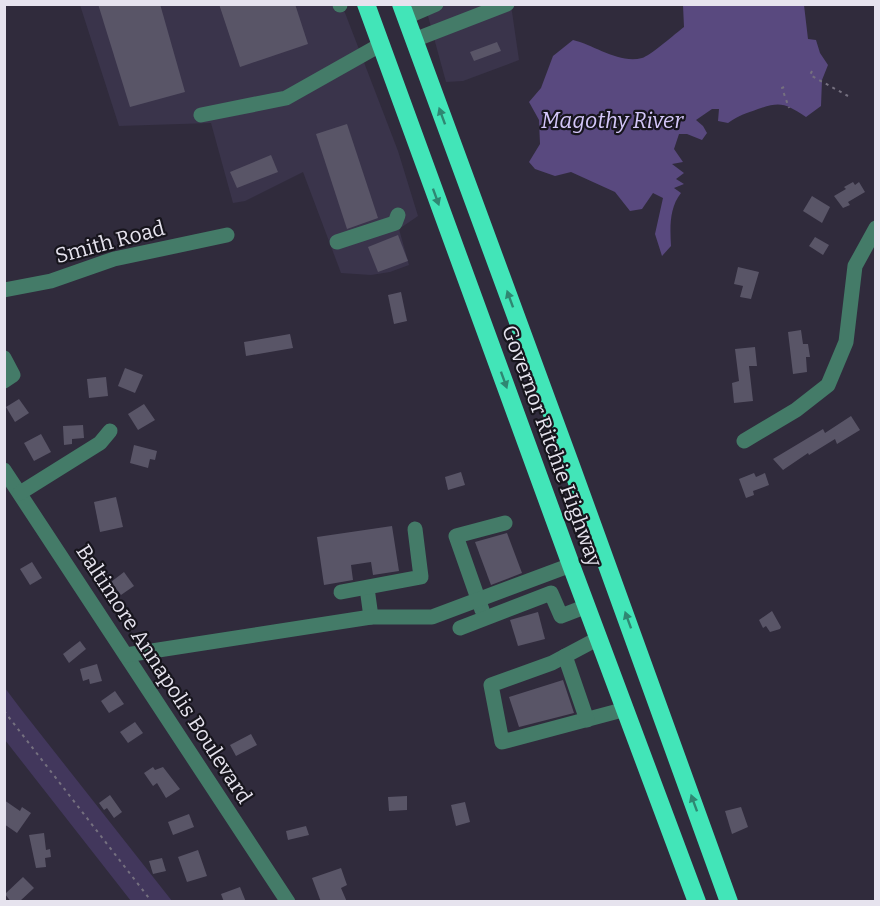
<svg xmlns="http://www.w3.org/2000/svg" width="880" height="906" font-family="Bitter,serif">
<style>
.built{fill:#3a344b}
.green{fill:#42375c}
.water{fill:#59497f}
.building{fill:#595567}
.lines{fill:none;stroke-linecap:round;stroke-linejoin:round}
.path{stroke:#75707f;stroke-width:2;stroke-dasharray:3 4.5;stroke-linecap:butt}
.minor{stroke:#447b68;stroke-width:15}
.highway{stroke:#42e5b8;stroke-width:18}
.oneway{fill:#2f8772}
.labels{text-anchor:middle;stroke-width:4.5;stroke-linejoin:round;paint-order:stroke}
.street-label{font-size:21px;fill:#e6e3ee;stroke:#17151d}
.water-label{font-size:22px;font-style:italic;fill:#d4c7f9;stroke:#17151d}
</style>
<rect width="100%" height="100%" fill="#302b3c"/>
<g class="built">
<polygon points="80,5 342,5 398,151 418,216 399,229 409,265 390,272 371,275 341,273 303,172 245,201 233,203 211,123 119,126"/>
<polygon points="425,5 511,5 519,60 463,81 446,82"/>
</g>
<polygon class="green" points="5,688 20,708 172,901 131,901 5,740"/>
<path class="water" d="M683 5H804L808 39 816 40 820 53 828 65 822 80 821 106 806 117C786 104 781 101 758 109 745 114 741 114 728 123L718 121 719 109H712L696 120 703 126 707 133 702 140 687 134H679L674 149 683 162 672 164 684 173 676 179 684 184 674 188 681 193C669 208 670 228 671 246L662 256 655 234 663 198 653 193 642 209 630 211 615 192 571 172 555 176 535 169 529 162 540 144 539 120 529 102 541 88 553 56 573 40C594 45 619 64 642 58 650 56 676 33 684 27Z"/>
<g class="building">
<polygon points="98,4 160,4 185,92 130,107"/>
<polygon points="219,4 295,4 308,44 240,67"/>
<polygon points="497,42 501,51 474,61 470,52"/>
<polygon points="347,124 378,218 347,229 316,134"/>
<polygon points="271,155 278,172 237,188 230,172"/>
<polygon points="853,182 855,185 859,182 865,192 848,202 850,205 843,208 834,196 846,189 844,187"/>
<polygon points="812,196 830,207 822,223 803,211"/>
<polygon points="398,235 408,261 378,272 368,247"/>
<polygon points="815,237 829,245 823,255 809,246"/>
<polygon points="738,267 759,272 751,299 740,297 743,286 734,284"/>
<polygon points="401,292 407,321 394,324 388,295"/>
<polygon points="801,330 803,344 808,344 810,357 806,357 807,372 793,374 788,332"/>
<polygon points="290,334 293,348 246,356 244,342"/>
<polygon points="755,347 757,366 749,366 753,401 734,403 732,383 739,381 735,349"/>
<polygon points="125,368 143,375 135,393 118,386"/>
<polygon points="106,377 108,396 89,398 87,379"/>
<polygon points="19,399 29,413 15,422 6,407"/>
<polygon points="144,404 155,420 138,430 128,414"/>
<polygon points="851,416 860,430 837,444 835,439 809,455 808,453 783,470 773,459 823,429 825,433"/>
<polygon points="83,425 84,438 72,439 72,444 64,445 63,426"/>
<polygon points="41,434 51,452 34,461 24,443"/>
<polygon points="134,445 157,451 155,460 150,459 148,468 130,463"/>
<polygon points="461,472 465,485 448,490 445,477"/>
<polygon points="754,473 756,477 765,473 769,485 753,491 754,495 746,498 739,479"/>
<polygon points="116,497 123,527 100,532 94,502"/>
<polygon points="392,526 399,571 373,575 371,562 351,565 353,580 324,585 317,537"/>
<polygon points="507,533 522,573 491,585 475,542"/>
<polygon points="32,562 42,578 30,585 20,569"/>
<polygon points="124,572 134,586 121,595 111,582"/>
<polygon points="772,611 781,627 780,629 770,632 766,626 763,628 759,620"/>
<polygon points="538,612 545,639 518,646 510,620"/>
<polygon points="80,641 86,649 69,663 63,654"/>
<polygon points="97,664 102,681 90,684 89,679 83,681 80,669"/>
<polygon points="563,680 574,713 519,727 509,697"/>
<polygon points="115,691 124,704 109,713 101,701"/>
<polygon points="135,722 143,733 128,743 120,732"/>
<polygon points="251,734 257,745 236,756 230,745"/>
<polygon points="153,767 155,770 163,767 180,789 166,798 157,783 153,786 144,773"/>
<polygon points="110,795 122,812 114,818 107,808 104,810 99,803"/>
<polygon points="407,796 407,810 389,811 388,797"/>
<polygon points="4,800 20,811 22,807 31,813 17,833 4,824"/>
<polygon points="465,802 470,822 456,826 451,805"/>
<polygon points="741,807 748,827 732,834 725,811"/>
<polygon points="189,814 194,827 173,835 168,822"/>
<polygon points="306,826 309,835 288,840 286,831"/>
<polygon points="44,833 46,850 50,849 51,857 45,858 46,867 36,868 29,835"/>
<polygon points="198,850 207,876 187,882 178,857"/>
<polygon points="162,858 166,871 153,874 149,861"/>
<polygon points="341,868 347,885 341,888 347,902 321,902 312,878"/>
<polygon points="23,877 34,888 19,902 11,902 5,894"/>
<polygon points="240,887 246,902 224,902 221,894"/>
</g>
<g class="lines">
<g class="path">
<polyline points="812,71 810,75 848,96"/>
<polyline points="784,87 782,88 789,108"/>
<polyline points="4,711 152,902"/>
</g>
<g class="minor">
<polyline points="340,5 340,4"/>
<polyline points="406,17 436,4"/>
<polyline points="414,40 507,4"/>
<polyline points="201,115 286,98 380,45"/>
<polyline points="337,242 395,223 398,215"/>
<polyline points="4,290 51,281 114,259 227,235"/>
<polyline points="4,358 13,375 4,381"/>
<polyline points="744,441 796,410 828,385 846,342 855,266 876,228"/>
<polyline points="4,470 288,902"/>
<polyline points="20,493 100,443 110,431"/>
<polyline points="367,588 371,617"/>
<polyline points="341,592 421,577 415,529"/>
<polyline points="482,610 456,536 505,523"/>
<polyline points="460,628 551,593 561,616 587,606"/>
<polyline points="599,638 552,663 491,685 502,742 626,709"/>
<polyline points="126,655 371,617 432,617 571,565"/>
<polyline points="565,656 587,720"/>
</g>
<g class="highway">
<polyline points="366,4 571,565 697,902"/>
<polyline points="401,4 570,463 729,902"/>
</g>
</g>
<defs><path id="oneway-solid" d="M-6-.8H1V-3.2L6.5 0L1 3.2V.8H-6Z" transform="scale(1.5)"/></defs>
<g class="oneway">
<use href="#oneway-solid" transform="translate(442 116) rotate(-110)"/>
<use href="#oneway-solid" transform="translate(436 197) rotate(70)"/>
<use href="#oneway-solid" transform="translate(510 299) rotate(-110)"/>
<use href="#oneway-solid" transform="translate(504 380) rotate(70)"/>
<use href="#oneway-solid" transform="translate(628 620) rotate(-110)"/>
<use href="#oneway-solid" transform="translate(694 803) rotate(-110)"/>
</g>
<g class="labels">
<g class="street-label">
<text transform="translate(110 242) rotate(-15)" y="7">Smith Road</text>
<text transform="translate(552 446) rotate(70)" y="7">Governor Ritchie Highway</text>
<text transform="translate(164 674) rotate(57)" y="7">Baltimore Annapolis Boulevard</text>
</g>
<g class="water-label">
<text x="612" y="128">Magothy River</text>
</g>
</g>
<rect width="880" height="906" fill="none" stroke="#e6e3ee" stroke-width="12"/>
</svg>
